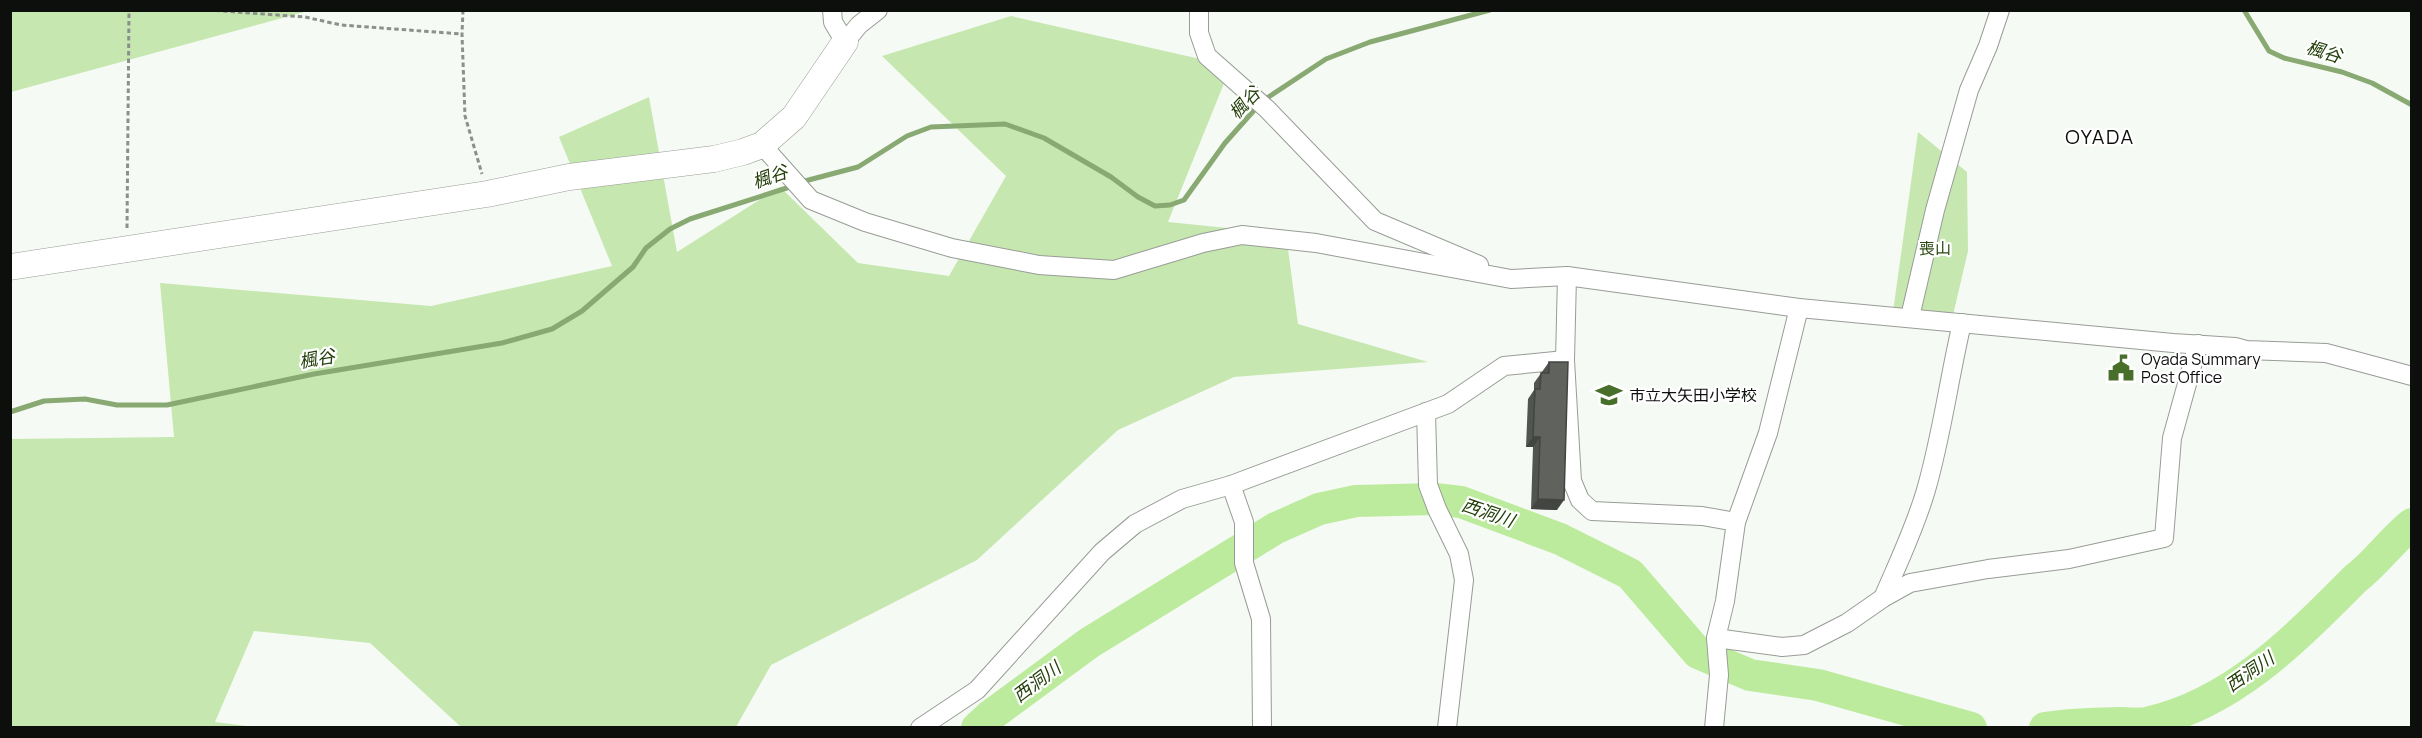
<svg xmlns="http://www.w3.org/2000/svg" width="2422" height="738" font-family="Manrope,'Noto Sans JP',sans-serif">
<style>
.green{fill:#c6e8b0}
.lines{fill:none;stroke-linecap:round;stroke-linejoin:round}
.stream{stroke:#88a972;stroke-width:5}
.river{stroke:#bceb9d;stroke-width:32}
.street-casing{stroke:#989c96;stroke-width:20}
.secondary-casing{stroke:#989c96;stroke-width:27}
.path{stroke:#8c8f8b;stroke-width:3;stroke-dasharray:4.5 3;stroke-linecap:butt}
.street{stroke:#fff;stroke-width:18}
.secondary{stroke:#fff;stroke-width:26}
.wall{fill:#525450}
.shaded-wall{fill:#424541}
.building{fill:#5f625d;stroke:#424541;stroke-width:1.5}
.labels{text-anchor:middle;stroke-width:4.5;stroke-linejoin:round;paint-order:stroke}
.park-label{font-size:16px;fill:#2c4813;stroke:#fff}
.poi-label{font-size:16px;fill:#0d0f0d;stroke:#fff;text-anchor:start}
.water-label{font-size:18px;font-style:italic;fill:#24400a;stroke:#fff}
.quarter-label{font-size:20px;letter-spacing:1.5px;fill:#0d0f0d;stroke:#fff}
</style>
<rect width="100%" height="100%" fill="#f6faf4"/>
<g class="green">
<polygon points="11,10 308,10 308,11 11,92"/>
<polygon points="1011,16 1231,66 1168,222 1286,234 1298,324 1428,362 1234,377 1118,430 977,560 771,665 736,727 461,727 370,643 254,631 215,722 255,727 11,727 10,439 174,437 160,283 431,306 612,266 559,137 649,97 677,252 780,187 858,263 949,276 1006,176 882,56"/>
<polygon points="1918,132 1967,172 1968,251 1950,328 1892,319"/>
</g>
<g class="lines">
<g class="stream">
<polyline points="2244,10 2269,51 2284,58 2342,72 2372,83 2412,105"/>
<polyline points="1264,100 1326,59 1370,42 1490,10"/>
<polyline points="801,182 858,167 907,136 931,127 1005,124 1044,138 1111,177 1138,197 1155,206 1170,205 1184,200 1225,143 1257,107"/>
<polyline points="10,412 44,401 85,399 117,405 167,405 314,374 502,343 552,329 582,311 633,267 646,248 670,229 690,219 793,186"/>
</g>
<g class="river">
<polyline points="977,728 990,716 1089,643 1276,528 1319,509 1356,501 1435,499 1461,502 1560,539 1630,574 1698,653 1750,675 1818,685 1971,728"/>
<path d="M2045 728C2069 724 2093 724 2118 723 2128 723 2140 725 2150 722 2235 702 2296 638 2355 579 2376 563 2391 541 2412 524"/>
</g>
<g class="street-casing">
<g id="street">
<polyline points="832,10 833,22 845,42 859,25 878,10"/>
<polyline points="1199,10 1199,33 1207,56 1267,109 1375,221 1479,265"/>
<polyline points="762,145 811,200 865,222 952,248 1039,265 1114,270 1203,243 1242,235 1316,243 1511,279 1567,276 1799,308 2173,343 2235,347 2246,350 2326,353 2412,376"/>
<polyline points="1567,276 1565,360 1572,481 1580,500 1592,511 1702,516 1736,522"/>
<polyline points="1910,317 1935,210 1969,90 1988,46 2000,10"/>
<polyline points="1426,412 1428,485 1437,509 1459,554 1464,580 1447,728"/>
<polyline points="1231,485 1244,522 1244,563 1261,619 1262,728"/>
<path d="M1883 598C1898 563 1915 528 1926 490 1942 435 1949 378 1962 323"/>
<polyline points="1716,638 1782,647 1804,645 1847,623 1883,598 1910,583 1988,569 2069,559 2164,538 2172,438 2198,344"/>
<polyline points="920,728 977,690 1102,552 1135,524 1182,499 1231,485 1448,404 1504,366 1565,360"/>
<polyline points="1714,728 1719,675 1716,638 1725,601 1736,522 1768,433 1799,308"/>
</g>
</g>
<g class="secondary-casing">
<polyline id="secondary" points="10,267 487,194 569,177 714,159 743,152 762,145 794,117 845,42"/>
</g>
<g class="path">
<polyline points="208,10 305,17 341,25 462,34"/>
<polyline points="463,10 462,34 465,116 482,174"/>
<polyline points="127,228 129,10"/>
</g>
<use href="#street" class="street"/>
<use href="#secondary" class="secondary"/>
</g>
<polygon class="wall" points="1549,362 1557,510 1531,509 1533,447 1526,447 1528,399 1534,390 1534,383"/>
<g class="shaded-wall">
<polygon points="1533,437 1540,437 1533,447 1526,447"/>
<polygon points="1538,499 1564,500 1557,510 1531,509"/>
</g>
<polygon class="building" points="1549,362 1568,362 1564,500 1538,499 1540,437 1533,437 1535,389 1540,389 1541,373 1549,373"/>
<defs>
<g id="civic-bare" transform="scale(2.07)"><path d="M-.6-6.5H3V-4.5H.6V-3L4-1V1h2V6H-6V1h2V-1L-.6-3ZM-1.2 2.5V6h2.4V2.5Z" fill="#486f2a" stroke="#fff" stroke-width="2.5" paint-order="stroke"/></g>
<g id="school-bare" transform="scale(2.07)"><path d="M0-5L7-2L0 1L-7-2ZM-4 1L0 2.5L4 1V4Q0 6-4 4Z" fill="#486f2a" stroke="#fff" stroke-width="2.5" paint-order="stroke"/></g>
</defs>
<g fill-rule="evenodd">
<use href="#civic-bare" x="2121" y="368"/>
<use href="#school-bare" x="1609" y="395"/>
</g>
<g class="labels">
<g class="park-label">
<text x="1935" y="254">喪山</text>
</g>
<g class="poi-label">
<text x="2141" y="365">Oyada Summary<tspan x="2141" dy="18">Post Office</tspan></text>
<text x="1629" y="401">市立大矢田小学校</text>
</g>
<g class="water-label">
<text transform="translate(2324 52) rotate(17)" y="6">楓谷</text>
<text transform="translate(1245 103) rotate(-47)" y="6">楓谷</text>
<text transform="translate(770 177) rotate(-19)" y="6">楓谷</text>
<text transform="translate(317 359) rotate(-10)" y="6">楓谷</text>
<text transform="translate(1488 513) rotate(19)" y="6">西洞川</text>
<text transform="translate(2250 672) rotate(-35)" y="6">西洞川</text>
<text transform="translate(1037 682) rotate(-37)" y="6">西洞川</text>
</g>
<g class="quarter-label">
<text x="2100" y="144">OYADA</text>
</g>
</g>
<rect width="2422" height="738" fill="none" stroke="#0d0f0d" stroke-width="24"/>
</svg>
